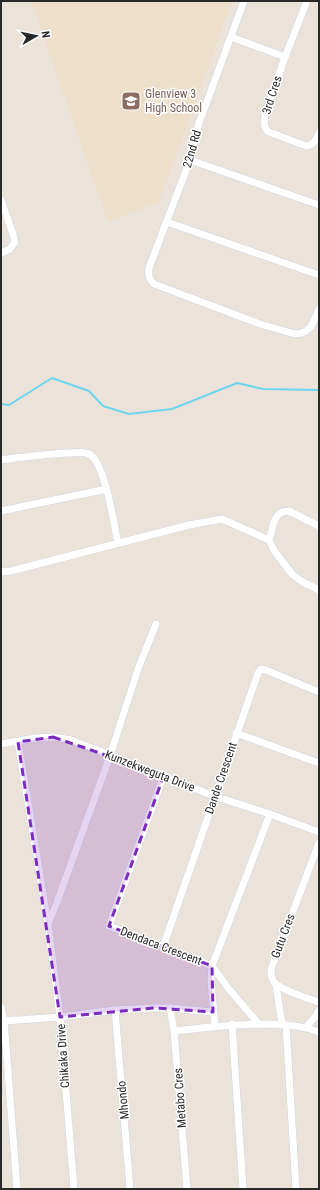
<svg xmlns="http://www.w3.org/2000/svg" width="320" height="1190" font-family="'Roboto Condensed',sans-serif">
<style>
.education{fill:#eddfca}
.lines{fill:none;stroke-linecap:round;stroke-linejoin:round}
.stream{stroke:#6dd6ee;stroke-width:2}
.street-casing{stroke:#d0d5e2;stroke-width:8}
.street{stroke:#fff;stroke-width:7}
.marked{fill:#7b2cbf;fill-opacity:0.2;stroke:#7b2cbf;stroke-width:3;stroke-dasharray:8 5;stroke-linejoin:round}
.labels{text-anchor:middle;stroke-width:3;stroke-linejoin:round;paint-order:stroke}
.education-label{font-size:12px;fill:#785e54;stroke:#fff;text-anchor:start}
.street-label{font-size:12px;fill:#292929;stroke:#fff}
</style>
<rect width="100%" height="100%" fill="#ebe3da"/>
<polygon class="education" points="31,1 232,1 159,202 108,222"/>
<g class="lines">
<polyline class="stream" points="1,404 9,405 52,378 89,391 103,406 129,414 172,409 237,383 263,389 319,390"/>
<g class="street-casing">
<g id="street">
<path d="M244 1 198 126 193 144 190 160 149 268C148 275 149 279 154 284L260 324 295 334C311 334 313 322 319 309"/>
<path d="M307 1 285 57 265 115C264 122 263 128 269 132L306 146C314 145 316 140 319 133"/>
<polyline points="231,37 285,57"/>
<polyline points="190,160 319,205"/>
<polyline points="1,200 13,234 15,242 10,249 1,253"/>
<polyline points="167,222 319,275"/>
<path d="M1 460C24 457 45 454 68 453 74 453 83 451 89 454 105 462 114 525 118 543"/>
<polyline points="1,511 107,489"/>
<path d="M269 540C273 529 273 510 289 511L319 526"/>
<polyline points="1,572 11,571 189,525 222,519 269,540 275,552 292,574 301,581 319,590"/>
<polyline points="236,733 319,763"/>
<polyline points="18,742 48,924 60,1017 74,1189"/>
<polyline points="1,744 36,738 53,737 71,740 214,796 270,814 319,832"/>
<polyline points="164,775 109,926 212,966"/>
<path d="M319 843 271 969C271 974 271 979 275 983 280 989 311 1000 319 1002"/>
<polyline points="48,924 56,905 110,756 138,669 156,624"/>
<polyline points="163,947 258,673 261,669 266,670 319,692"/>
<polyline points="212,966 228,988 259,1024"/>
<polyline points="276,985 282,1024"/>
<polyline points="1,1007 4,1021 7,1058 17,1189"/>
<polyline points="170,1008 174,1031 187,1189"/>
<polyline points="115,1010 130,1189"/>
<polyline points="4,1021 60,1017 115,1010 154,1008 170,1008 213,1012"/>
<polyline points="232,1024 243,1189"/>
<polyline points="286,1025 296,1189"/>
<polyline points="215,1026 211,981 212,966 270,814"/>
<polyline points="306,1027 316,1016 319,1010"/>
<path d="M174 1031C206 1027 235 1024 267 1024 286 1025 301 1025 319 1032"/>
</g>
</g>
<use href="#street" class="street"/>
</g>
<path class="marked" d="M53 737 164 775 109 926 212 966 213 1012 154 1008 60 1017 18 742Z"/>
<defs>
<g id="school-square" transform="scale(1)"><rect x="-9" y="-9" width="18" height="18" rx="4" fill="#8d6e63" stroke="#fff"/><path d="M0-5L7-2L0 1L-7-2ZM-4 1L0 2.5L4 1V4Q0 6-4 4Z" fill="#fff"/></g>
</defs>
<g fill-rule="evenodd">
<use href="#school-square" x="131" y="101"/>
</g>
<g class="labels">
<g class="education-label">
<text x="145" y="98">Glenview 3<tspan x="145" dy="14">High School</tspan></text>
</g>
<g class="street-label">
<text transform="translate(272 95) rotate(-72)" y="4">3rd Cres</text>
<text transform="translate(192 149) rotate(-74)" y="4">22nd Rd</text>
<text transform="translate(150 771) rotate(21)" y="4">Kunzekweguta Drive</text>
<text transform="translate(221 778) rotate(-71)" y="4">Dande Crescent</text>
<text transform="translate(283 936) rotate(-69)" y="4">Gutu Cres</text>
<text transform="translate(161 946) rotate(21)" y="4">Dendaca Crescent</text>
<text transform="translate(63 1056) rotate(-94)" y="4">Chikaka Drive</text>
<text transform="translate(180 1098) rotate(-94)" y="4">Metabo Cres</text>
<text transform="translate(123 1100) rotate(-95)" y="4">Mhondo</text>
</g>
</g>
<rect width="320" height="1190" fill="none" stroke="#292929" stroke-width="4"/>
<g transform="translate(36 36) rotate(81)" stroke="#ffffff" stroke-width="3" paint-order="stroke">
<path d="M0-3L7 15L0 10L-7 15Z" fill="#292929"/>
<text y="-6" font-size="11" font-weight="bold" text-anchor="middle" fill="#292929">N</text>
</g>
</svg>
